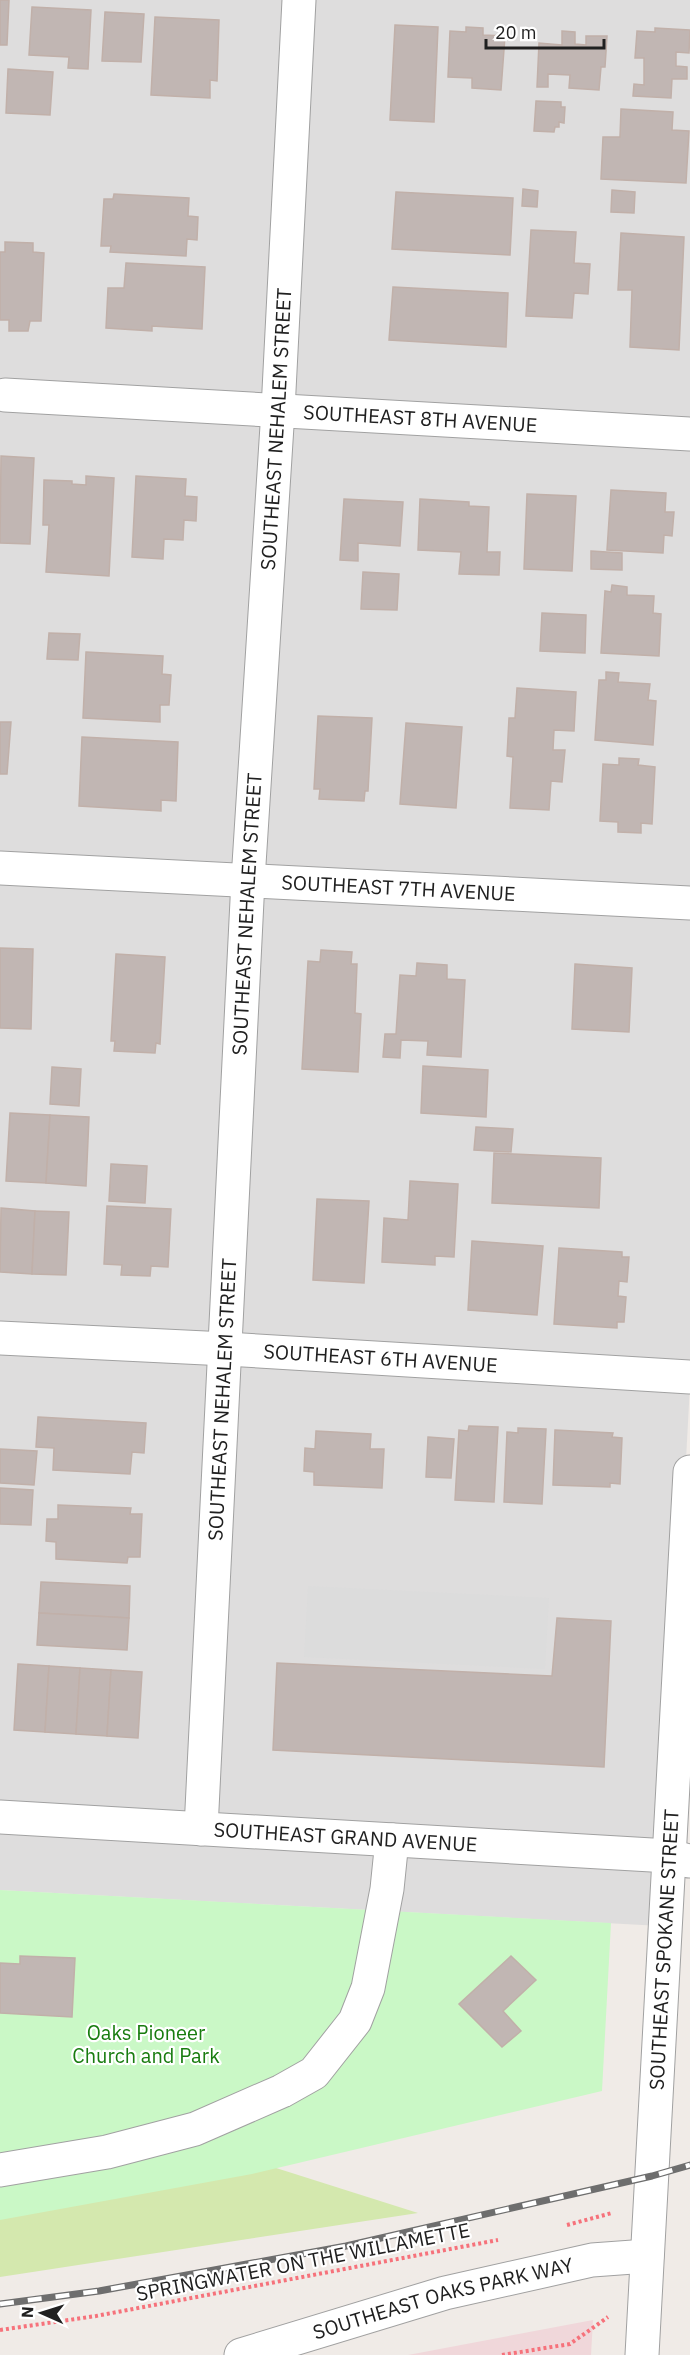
<svg xmlns="http://www.w3.org/2000/svg" width="690" height="2355" font-family="'IBM Plex Sans',sans-serif">
<style>
.residential{fill:#dedddd}
.commercial{fill:#f0d7da}
.grass{fill:#d4e8ae}
.park{fill:#caf8c6}
.parking{fill:#dcdcdc}
.building{fill:#c1b6b3;stroke:#c1b0a9;stroke-width:1.5}
.lines{fill:none;stroke-linecap:round;stroke-linejoin:round}
.minor-casing{stroke:#a1a1a1;stroke-width:35}
.path{stroke:#f6727b;stroke-width:4;stroke-dasharray:3 3;stroke-linecap:butt}
.minor{stroke:#fff;stroke-width:33}
.rail-casing{stroke:#6e6e6e;stroke-width:7}
.rail{stroke:#fff;stroke-width:4.5;stroke-dasharray:14;stroke-linecap:butt}
.labels{text-anchor:middle;stroke-width:4.5;stroke-linejoin:round;paint-order:stroke}
.street-label{font-size:20px;fill:#202020;stroke:#fff}
.park-label{font-size:20px;fill:#187c0f;stroke:#fff}
</style>
<rect width="100%" height="100%" fill="#f0ebe7"/>
<polygon class="residential" points="0,0 690,0 690,1385 661,1926 0,1890"/>
<polygon class="commercial" points="593,2320 591,2355 408,2355"/>
<polygon class="grass" points="204,2145 418,2213 0,2277 0,2194"/>
<polygon class="park" points="0,1890 611,1923 602,2091 252,2174 0,2220"/>
<polygon class="parking" points="308,1586 549,1598 545,1669 304,1657"/>
<g class="building">
<polygon points="0,0 9,0 7,45 0,45"/>
<polygon points="32,7 91,10 88,69 68,68 69,57 29,55"/>
<polygon points="105,12 144,14 141,62 102,61"/>
<polygon points="155,17 219,20 217,81 210,80 210,98 151,95"/>
<polygon points="395,25 438,27 434,122 390,120"/>
<polygon points="466,27 483,28 483,35 505,36 501,90 472,88 472,78 448,77 450,31 466,32"/>
<polygon points="655,28 690,30 689,53 676,52 676,66 687,67 687,79 672,79 671,98 633,96 634,84 644,85 644,58 635,58 637,31 655,32"/>
<polygon points="562,31 575,32 575,44 586,45 586,36 607,36 605,67 601,67 599,90 569,88 570,75 548,74 548,87 537,87 539,43 562,45"/>
<polygon points="8,69 53,72 50,115 6,113"/>
<polygon points="536,101 561,102 561,107 565,107 564,123 559,122 559,127 555,127 554,132 534,131"/>
<polygon points="621,109 673,112 672,130 689,131 686,183 601,179 603,137 620,137"/>
<polygon points="523,189 538,191 537,207 522,206"/>
<polygon points="612,190 635,192 634,213 611,212"/>
<polygon points="396,192 513,198 510,255 392,249"/>
<polygon points="114,194 189,198 188,216 198,217 197,240 187,239 186,256 110,252 111,246 101,246 104,199 113,199"/>
<polygon points="531,230 576,232 574,263 590,264 588,294 574,293 572,318 526,316"/>
<polygon points="621,233 684,237 679,350 630,347 632,290 618,290"/>
<polygon points="5,242 33,243 33,252 44,253 41,321 30,321 28,331 9,331 9,320 0,320 0,252 5,252"/>
<polygon points="126,263 205,267 202,329 152,326 152,331 106,328 108,288 124,288"/>
<polygon points="393,287 508,293 506,347 389,340"/>
<polygon points="1,456 34,458 30,544 0,543"/>
<polygon points="86,476 114,478 109,576 46,572 49,525 43,525 44,480 72,481 72,484 86,485"/>
<polygon points="136,476 186,479 185,496 197,497 196,521 184,520 183,540 164,539 163,559 132,557"/>
<polygon points="611,490 666,493 665,512 674,512 672,536 664,535 663,553 607,550"/>
<polygon points="527,494 576,496 572,571 524,569"/>
<polygon points="344,499 403,502 400,546 358,543 358,561 340,560"/>
<polygon points="420,499 469,502 469,506 489,507 487,552 500,552 499,575 459,574 461,552 418,550"/>
<polygon points="591,551 622,553 622,570 591,569"/>
<polygon points="363,572 399,574 397,610 361,609"/>
<polygon points="612,585 627,587 627,595 654,596 653,613 661,614 659,656 601,653 605,591 611,592"/>
<polygon points="542,613 586,615 585,653 540,651"/>
<polygon points="49,633 80,634 78,660 47,659"/>
<polygon points="86,652 163,656 162,674 171,675 169,705 160,705 160,722 83,718"/>
<polygon points="606,672 619,673 618,682 650,684 648,700 656,701 653,745 595,740 599,680 606,680"/>
<polygon points="517,688 576,692 574,731 554,730 553,750 565,750 562,782 551,781 549,810 510,808 513,757 507,756 509,718 515,718"/>
<polygon points="318,716 372,718 368,791 365,791 364,801 319,799 320,789 314,789"/>
<polygon points="0,722 11,722 7,774 0,774"/>
<polygon points="406,723 462,727 456,808 400,804"/>
<polygon points="82,737 178,742 176,801 161,800 161,811 79,806"/>
<polygon points="619,758 639,759 638,765 655,767 652,824 641,823 641,833 618,832 618,822 600,821 603,764 619,765"/>
<polygon points="0,948 33,949 31,1029 0,1028"/>
<polygon points="321,950 352,952 351,964 357,964 355,1013 361,1014 358,1072 302,1069 308,961 320,962"/>
<polygon points="116,954 165,957 160,1044 156,1043 155,1053 114,1051 115,1041 111,1041"/>
<polygon points="417,963 447,965 447,979 465,980 461,1057 427,1055 428,1041 401,1040 400,1058 383,1057 385,1034 396,1034 400,975 416,976"/>
<polygon points="575,964 632,968 629,1032 572,1029"/>
<polygon points="423,1066 488,1070 486,1117 421,1113"/>
<polygon points="52,1067 81,1069 79,1106 50,1104"/>
<polygon points="10,1113 50,1115 46,1183 6,1181"/>
<polygon points="50,1115 89,1117 86,1186 46,1183"/>
<polygon points="476,1127 513,1129 511,1152 474,1150"/>
<polygon points="494,1153 601,1158 599,1208 492,1203"/>
<polygon points="111,1164 147,1166 145,1203 109,1201"/>
<polygon points="410,1181 458,1184 454,1257 435,1256 435,1265 382,1262 384,1218 408,1220"/>
<polygon points="317,1199 369,1201 364,1283 313,1280"/>
<polygon points="107,1206 171,1209 168,1267 151,1266 150,1276 121,1275 122,1265 104,1264"/>
<polygon points="1,1208 35,1211 32,1274 0,1272"/>
<polygon points="35,1211 69,1212 66,1275 32,1274"/>
<polygon points="472,1241 543,1246 537,1315 468,1310"/>
<polygon points="559,1248 622,1252 622,1257 629,1257 627,1282 619,1281 618,1296 626,1297 624,1322 617,1322 617,1328 554,1324"/>
<polygon points="38,1417 146,1423 144,1453 132,1452 130,1474 53,1470 54,1448 36,1447"/>
<polygon points="469,1426 498,1427 494,1502 455,1500 459,1430 468,1431"/>
<polygon points="518,1428 546,1429 542,1504 504,1502 507,1432 518,1433"/>
<polygon points="555,1430 613,1433 612,1437 622,1438 620,1484 610,1483 610,1487 553,1485"/>
<polygon points="316,1431 371,1434 370,1449 384,1449 382,1488 314,1485 314,1472 304,1471 305,1448 315,1449"/>
<polygon points="428,1437 454,1439 451,1478 426,1477"/>
<polygon points="0,1449 37,1451 34,1485 0,1483"/>
<polygon points="0,1488 33,1490 31,1525 0,1524"/>
<polygon points="58,1505 131,1508 130,1514 142,1514 140,1557 128,1557 127,1563 56,1559 56,1542 46,1541 47,1519 58,1519"/>
<polygon points="41,1582 130,1586 129,1618 39,1613"/>
<polygon points="39,1613 129,1618 127,1650 37,1645"/>
<polygon points="557,1618 611,1621 604,1767 273,1750 277,1663 552,1676"/>
<polygon points="18,1664 49,1666 45,1732 14,1730"/>
<polygon points="49,1666 80,1668 76,1734 45,1732"/>
<polygon points="80,1668 111,1670 107,1736 76,1734"/>
<polygon points="111,1670 142,1672 138,1738 107,1736"/>
<polygon points="20,1956 75,1958 72,2017 0,2013 0,1963 20,1964"/>
<polygon points="511,1956 536,1980 503,2011 521,2031 502,2047 459,2004"/>
</g>
<g class="lines">
<g class="minor-casing">
<g id="minor">
<path id="s1" d="M5 395 690 434"/>
<path id="s2" d="M0 868 690 903"/>
<path id="s3" d="M0 1338 226 1349 690 1377"/>
<path id="s4" d="M0 1817 669 1856 689 1861"/>
<path id="s5" d="M201 1829 248 880 278 410 299 0"/>
<polyline points="0,2170 107,2152 195,2129 282,2091 314,2073 355,2021 368,1988 387,1889 392,1840"/>
<path id="s6" d="M241 2355 445 2293 592 2260 647 2256"/>
<path id="s7" d="M642 2355 690 1472"/>
</g>
</g>
<g class="path">
<polyline points="567,2225 612,2213"/>
<polyline points="0,2330 96,2316 498,2240"/>
<polyline points="502,2355 570,2344 608,2317"/>
</g>
<use href="#minor" class="minor"/>
<g class="rail-casing">
<polyline id="rail" points="0,2304 99,2291 346,2246 652,2176 690,2165"/>
</g>
<use href="#rail" class="rail"/>
</g>
<g class="labels">
<g class="street-label">
<text dy="7" stroke="none"><textPath href="#s1" startOffset="416">SOUTHEAST 8TH AVENUE</textPath></text>
<text dy="7" stroke="none"><textPath href="#s5" startOffset="1402">SOUTHEAST NEHALEM STREET</textPath></text>
<text dy="7" stroke="none"><textPath href="#s2" startOffset="399">SOUTHEAST 7TH AVENUE</textPath></text>
<text dy="7" stroke="none"><textPath href="#s5" startOffset="916">SOUTHEAST NEHALEM STREET</textPath></text>
<text dy="7" stroke="none"><textPath href="#s3" startOffset="381">SOUTHEAST 6TH AVENUE</textPath></text>
<text dy="7" stroke="none"><textPath href="#s5" startOffset="430">SOUTHEAST NEHALEM STREET</textPath></text>
<text dy="7" stroke="none"><textPath href="#s4" startOffset="346">SOUTHEAST GRAND AVENUE</textPath></text>
<text dy="7" stroke="none"><textPath href="#s7" startOffset="406">SOUTHEAST SPOKANE STREET</textPath></text>
<text transform="translate(303 2262) rotate(-11)" y="7">SPRINGWATER ON THE WILLAMETTE</text>
<text dy="7" stroke="none"><textPath href="#s6" startOffset="210">SOUTHEAST OAKS PARK WAY</textPath></text>
</g>
<g class="park-label">
<text x="146" y="2040">Oaks Pioneer<tspan x="146" dy="23">Church and Park</tspan></text>
</g>
</g>
<g transform="translate(42 2313) rotate(273)" stroke="#ffffff" stroke-width="4.5" paint-order="stroke">
<path d="M0-4.5L10 22L0 15L-10 22Z" fill="#202020"/>
<text y="-9" font-size="16" font-weight="bold" text-anchor="middle" fill="#202020">N</text>
</g>
<path d="M486 39v9h118v-9" fill="none" stroke="#202020" stroke-width="3"/>
<text x="495" y="39" font-size="18" fill="#202020" stroke="#ffffff" stroke-width="4.5" paint-order="stroke">20 m</text>
</svg>
